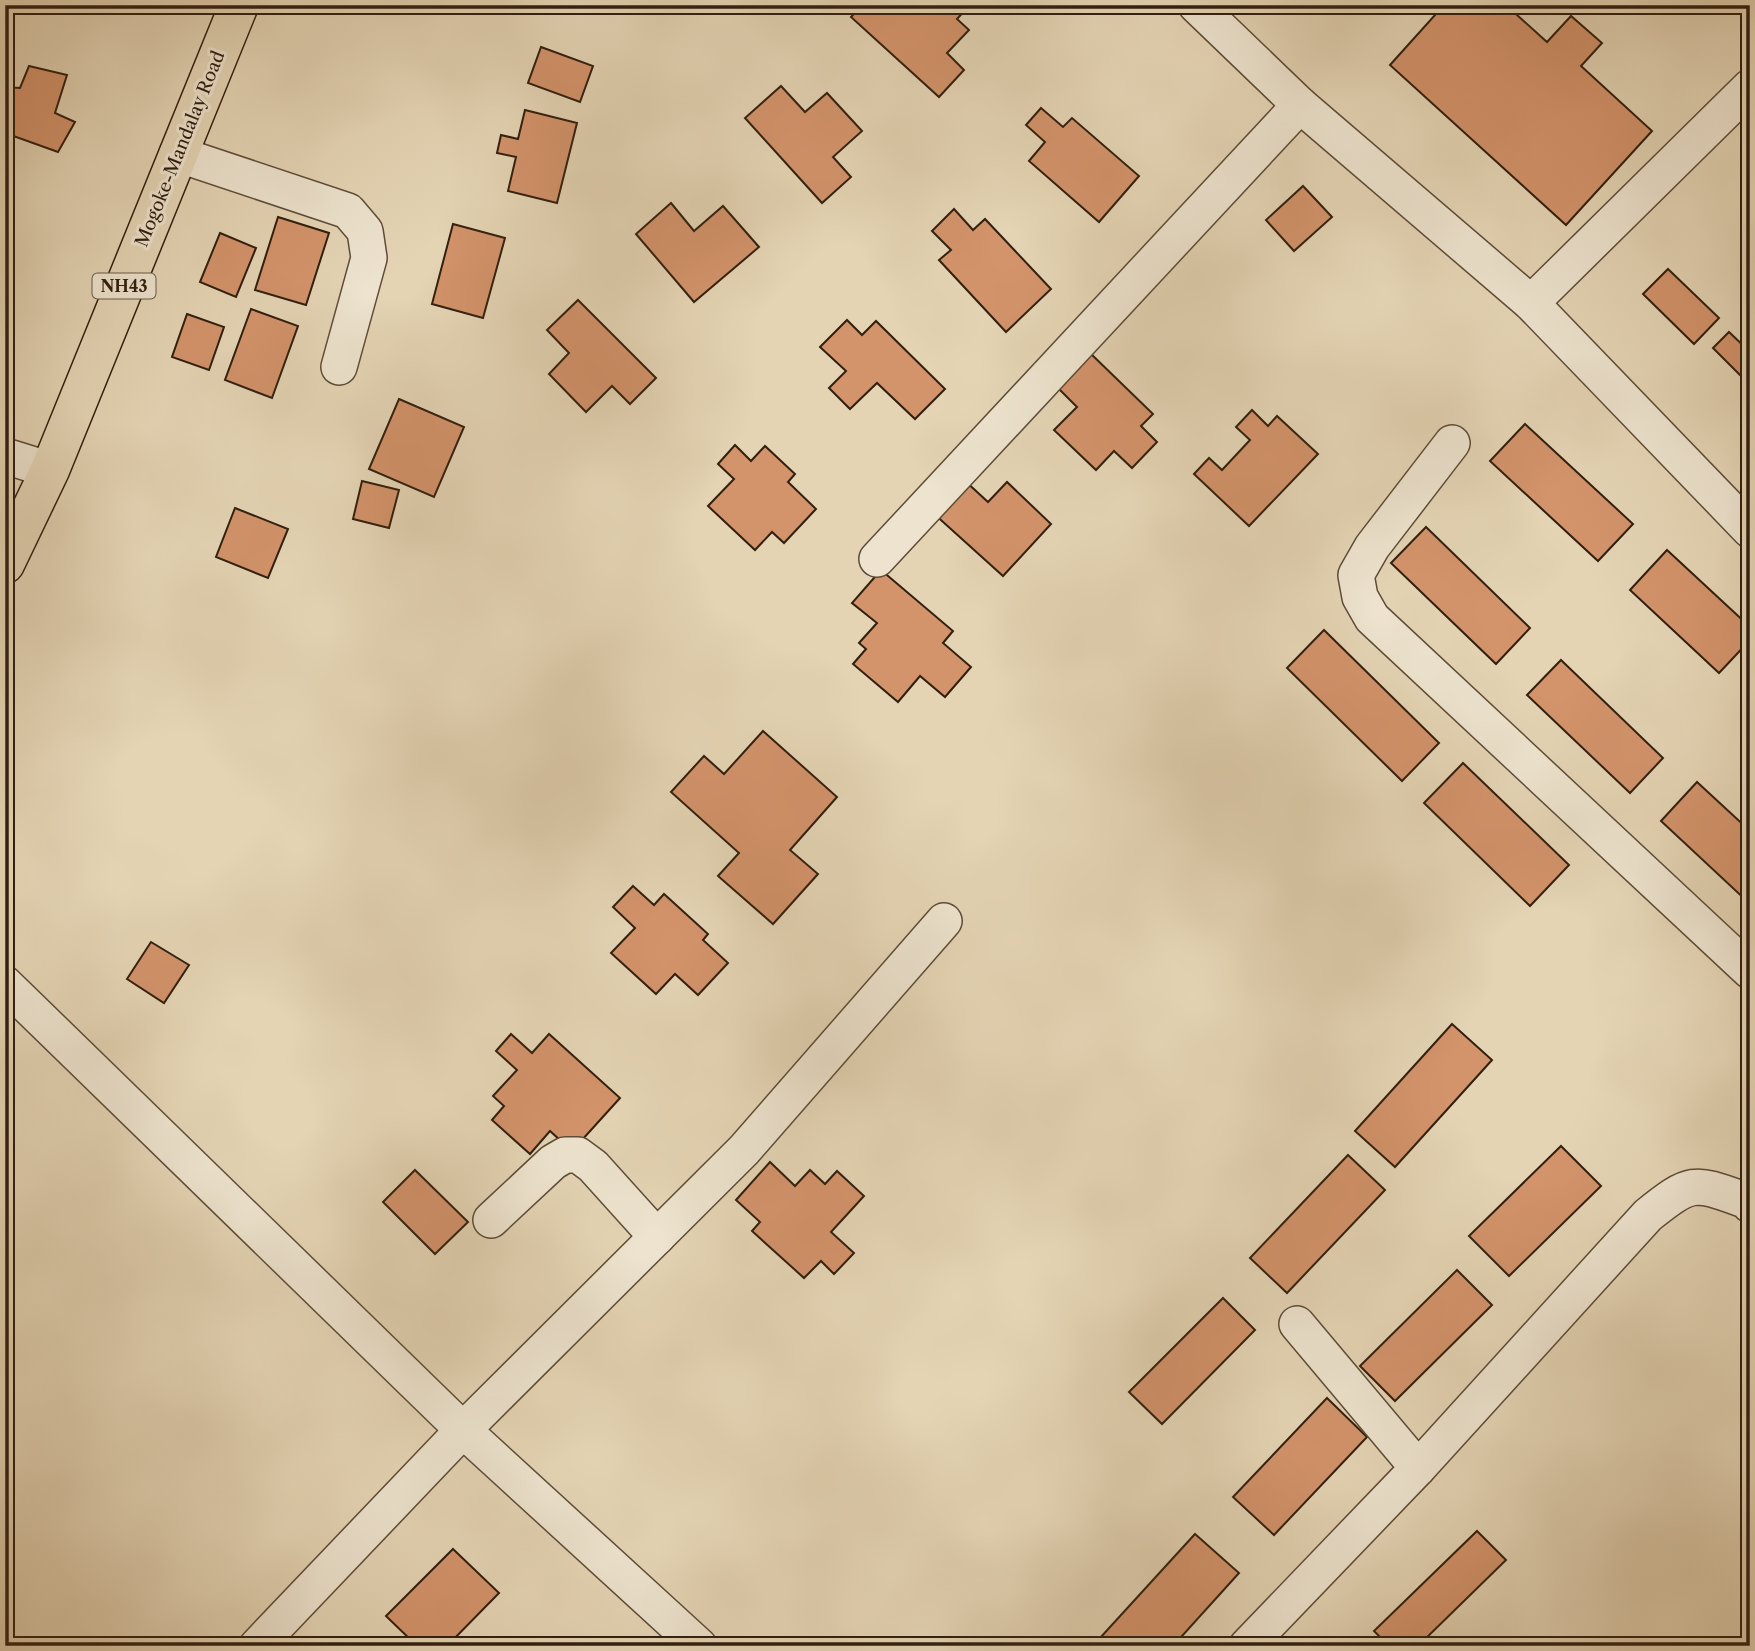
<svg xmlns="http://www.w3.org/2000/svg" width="1755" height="1651" font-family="'Libre Caslon Text',serif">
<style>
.building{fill:#d3936b;stroke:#311f0f;stroke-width:2}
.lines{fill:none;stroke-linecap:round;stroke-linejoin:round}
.minor-casing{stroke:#5e4c38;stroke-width:38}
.trunk-casing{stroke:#311f0f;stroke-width:41}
.minor{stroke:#ede3ce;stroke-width:35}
.trunk{stroke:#e4d4b4;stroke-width:38}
.labels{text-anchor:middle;stroke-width:6;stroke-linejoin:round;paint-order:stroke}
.shield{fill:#ede3ce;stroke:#695a48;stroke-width:2}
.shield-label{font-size:16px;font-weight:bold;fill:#311f0f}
.street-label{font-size:18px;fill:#311f0f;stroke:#ede3ce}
</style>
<rect width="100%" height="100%" fill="#e4d4b4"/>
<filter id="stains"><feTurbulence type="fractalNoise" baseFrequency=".00286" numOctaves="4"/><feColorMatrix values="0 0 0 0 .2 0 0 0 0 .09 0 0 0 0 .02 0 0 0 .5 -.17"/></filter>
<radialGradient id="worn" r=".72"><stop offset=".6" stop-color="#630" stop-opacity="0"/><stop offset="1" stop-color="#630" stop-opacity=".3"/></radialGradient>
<g class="building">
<polygon points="862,5 966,5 968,7 957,19 969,30 947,53 964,70 939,97 851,17"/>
<polygon points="1444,5 1506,5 1547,42 1571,16 1602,43 1581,66 1652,131 1566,225 1390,65"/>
<polygon points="541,47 593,66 580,102 528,83"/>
<polygon points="29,66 67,75 55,113 75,122 58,152 5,133 5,87 20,88"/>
<polygon points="781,86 805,112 827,93 862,131 833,157 851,177 822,203 745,118"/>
<polygon points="1041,108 1063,127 1072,118 1139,176 1099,222 1029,161 1045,142 1026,125"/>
<polygon points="525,110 577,123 557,203 508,191 516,157 497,153 501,135 518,139"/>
<polygon points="1303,186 1332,217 1294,251 1266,220"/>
<polygon points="671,203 694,231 723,206 759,247 694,302 636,234"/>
<polygon points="954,209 973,230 985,219 1051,289 1006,332 939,260 951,250 932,231"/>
<polygon points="278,217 329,233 306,305 255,290"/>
<polygon points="453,224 505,238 483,318 432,304"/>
<polygon points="220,233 256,248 236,297 200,282"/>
<polygon points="1668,269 1719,318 1694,344 1643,294"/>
<polygon points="578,300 656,378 630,404 612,386 586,412 549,374 569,353 547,330"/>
<polygon points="251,309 298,326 272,398 225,380"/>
<polygon points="187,314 224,327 209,370 172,357"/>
<polygon points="847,320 862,335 876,321 945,389 915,419 877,383 850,409 829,388 846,371 820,347"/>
<polygon points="1729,332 1750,352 1750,385 1713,348"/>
<polygon points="1089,352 1153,414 1141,426 1157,442 1132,468 1114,451 1096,470 1054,430 1077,407 1056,386"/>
<polygon points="399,399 464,427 434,497 369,469"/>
<polygon points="1252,410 1268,426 1277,416 1318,454 1249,526 1194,474 1209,458 1222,470 1250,440 1236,427"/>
<polygon points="1525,424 1633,524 1598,561 1490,461"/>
<polygon points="735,445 751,461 765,446 795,474 788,482 816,509 784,543 772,532 755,550 708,506 734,479 718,464"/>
<polygon points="963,479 988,502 1007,482 1051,524 1003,576 932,512"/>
<polygon points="362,481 399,490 389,528 353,519"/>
<polygon points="235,508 288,529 268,578 216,557"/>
<polygon points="1426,527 1530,628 1496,664 1391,563"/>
<polygon points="1667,550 1750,627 1750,640 1719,673 1630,590"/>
<polygon points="881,570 953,631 943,643 971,667 945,697 920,676 898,702 853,664 866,649 859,643 877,623 852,603"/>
<polygon points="1324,630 1439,743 1402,781 1287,668"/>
<polygon points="1561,660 1663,758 1630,793 1527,695"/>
<polygon points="763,731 837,797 790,850 818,874 773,924 718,876 739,853 671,792 704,756 724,774"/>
<polygon points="1463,763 1569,865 1530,906 1424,803"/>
<polygon points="1697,782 1750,831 1750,904 1661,821"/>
<polygon points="633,886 654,905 664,894 708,934 703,940 728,963 698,995 675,974 656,994 611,953 635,928 613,907"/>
<polygon points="151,942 189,965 164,1003 127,979"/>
<polygon points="1452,1024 1492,1060 1395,1167 1355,1131"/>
<polygon points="511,1034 532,1053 549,1034 620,1098 572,1151 550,1131 530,1154 492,1120 504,1106 493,1096 517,1070 496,1051"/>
<polygon points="1561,1146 1601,1186 1509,1276 1469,1236"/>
<polygon points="1348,1155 1385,1190 1287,1293 1250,1258"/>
<polygon points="770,1162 795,1186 810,1170 825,1184 837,1171 864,1196 831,1232 854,1253 834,1274 821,1261 804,1278 752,1231 760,1222 736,1200"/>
<polygon points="415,1170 468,1222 435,1254 383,1202"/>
<polygon points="1457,1270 1492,1305 1395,1401 1360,1366"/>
<polygon points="1223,1298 1255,1330 1162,1424 1129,1392"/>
<polygon points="1327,1398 1367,1437 1274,1535 1233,1497"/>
<polygon points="1477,1531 1506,1560 1418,1646 1389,1646 1374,1631"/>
<polygon points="1195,1534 1239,1573 1173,1646 1109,1646 1100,1638"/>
<polygon points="453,1549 499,1593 447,1646 417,1646 386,1616"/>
</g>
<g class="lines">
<g class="minor-casing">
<g id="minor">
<polyline points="1196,5 1300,105 1531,303 1750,530"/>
<polyline points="177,154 348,211 365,231 369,258 339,367"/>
<polyline points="1531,303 1750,87"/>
<polyline points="1452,443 1372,547 1356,575 1360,597 1372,618 1750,971"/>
<polyline points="5,456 50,470"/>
<polyline points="877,559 1300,105"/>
<polyline points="5,984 463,1430 699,1646"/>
<polyline points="491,1220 553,1162 565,1155 578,1155 593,1166 657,1237"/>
<path d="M1297 1324 1418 1468 1648 1215C1693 1179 1694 1182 1747 1201L1750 1205"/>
<polyline points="257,1646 463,1430 744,1150 944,921"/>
<polyline points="1247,1646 1418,1468"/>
</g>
</g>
<g class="trunk-casing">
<polyline id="trunk" points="5,564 50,470 239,5"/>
</g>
<use href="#minor" class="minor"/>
<use href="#trunk" class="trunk"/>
</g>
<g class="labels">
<rect class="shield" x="92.5" y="273.5" width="63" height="25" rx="5"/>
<g class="shield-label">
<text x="124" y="292">NH43</text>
</g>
<g class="street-label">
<text transform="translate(180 149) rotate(-68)" y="6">Mogoke-Mandalay Road</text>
</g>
</g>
<rect width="1755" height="1651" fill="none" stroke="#e4d4b4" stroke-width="28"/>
<rect x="7" y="7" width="1741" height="1637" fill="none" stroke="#311f0f" stroke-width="3.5"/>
<rect x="14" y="14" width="1727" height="1623" fill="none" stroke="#311f0f" stroke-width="2"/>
<rect width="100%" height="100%" filter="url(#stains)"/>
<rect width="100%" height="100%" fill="url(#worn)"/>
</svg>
